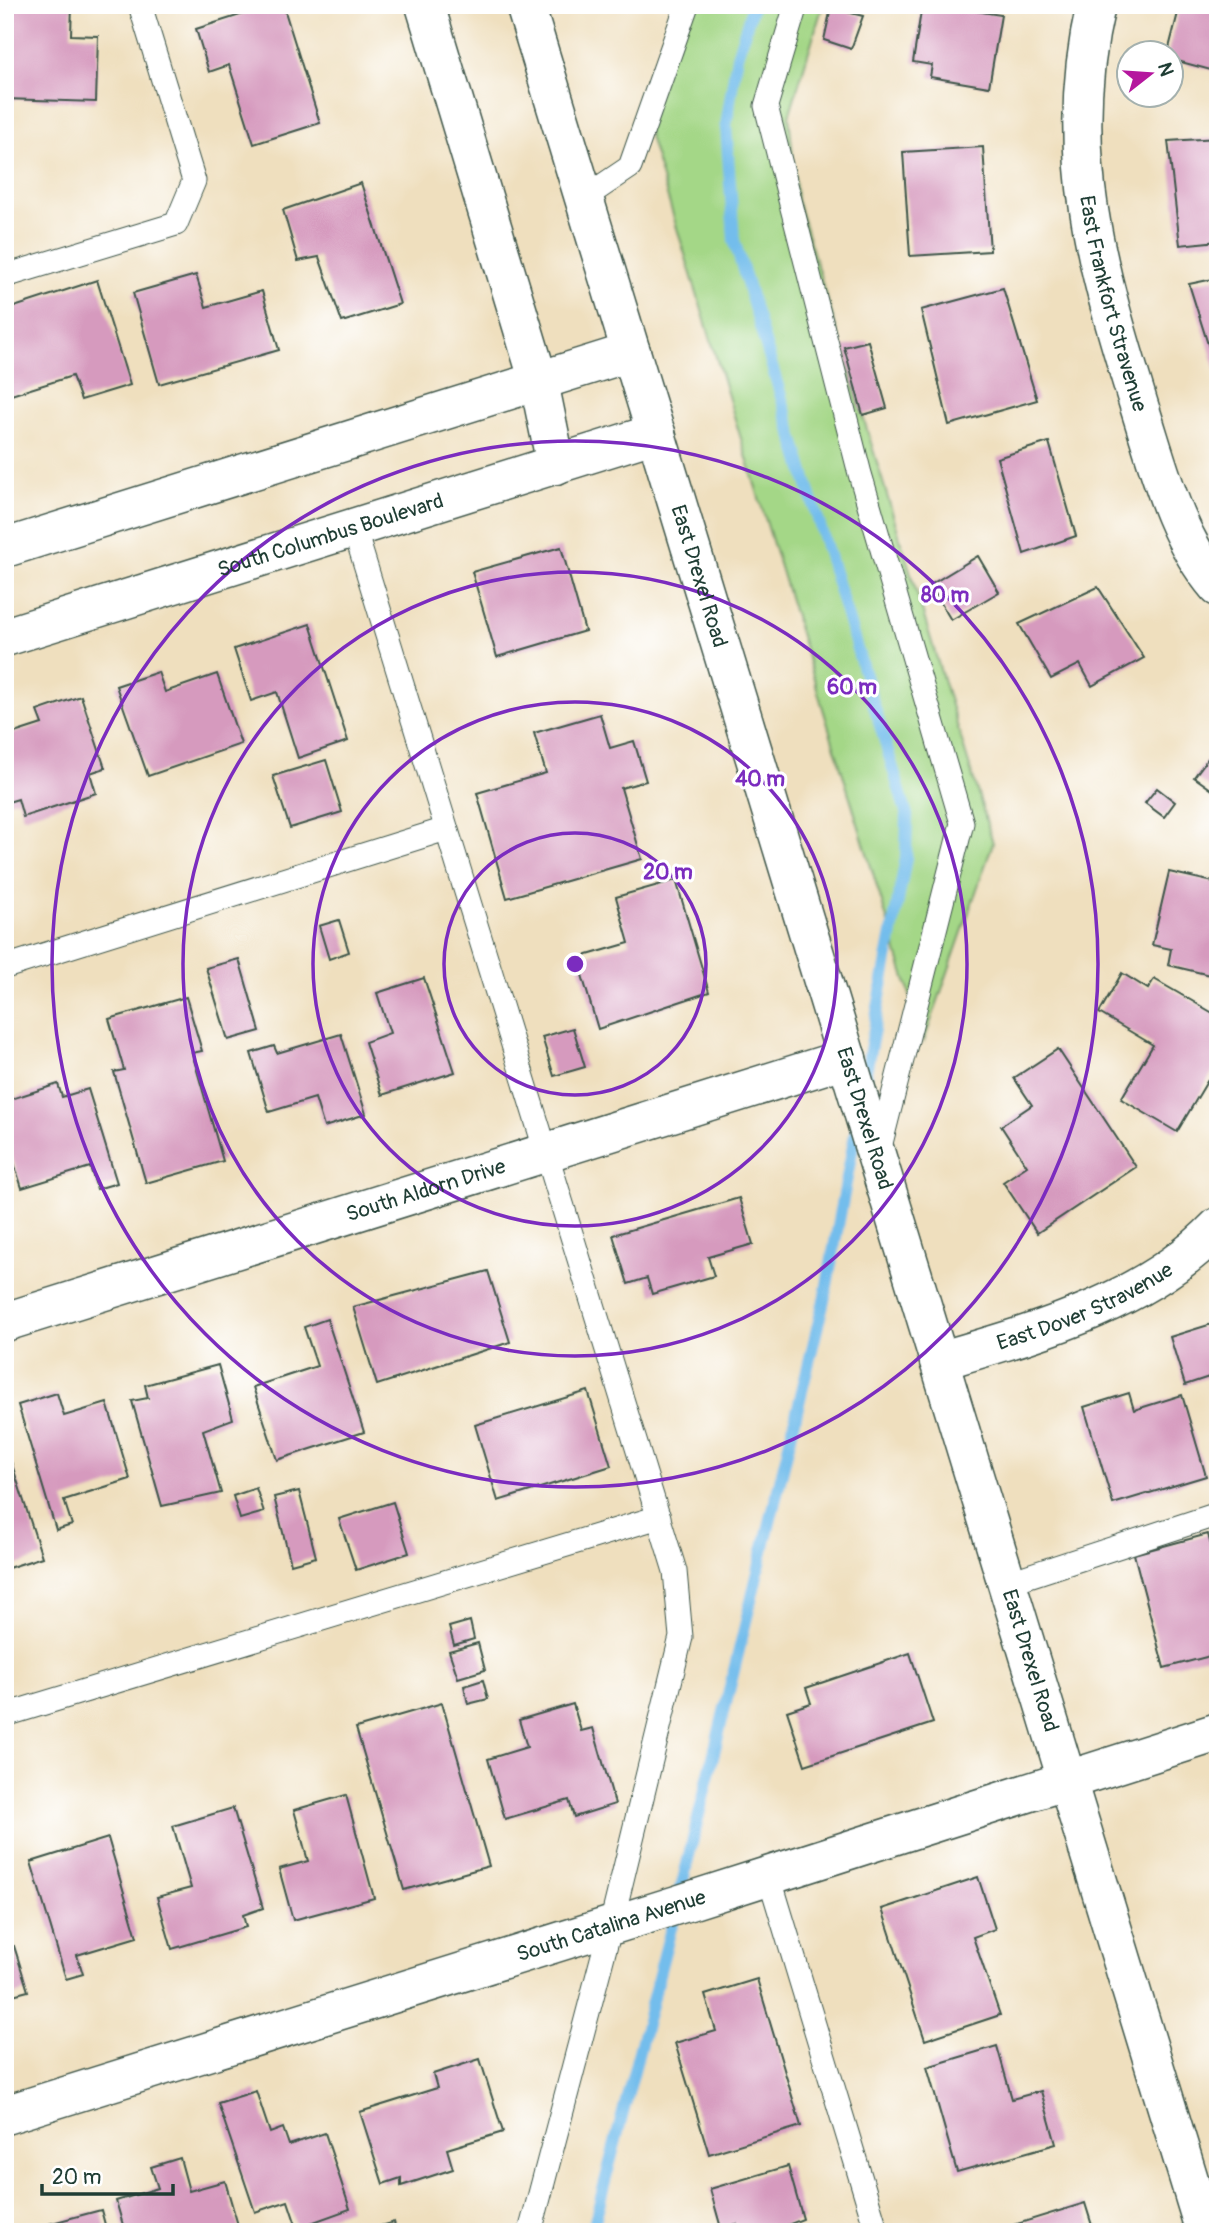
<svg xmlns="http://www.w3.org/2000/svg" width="1223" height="2237" font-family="Pangolin,sans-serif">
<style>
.green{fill:#a4d787;stroke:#628a5e;stroke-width:2}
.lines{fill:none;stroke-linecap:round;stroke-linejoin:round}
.stream{stroke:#73bdec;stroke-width:12}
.building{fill:#d69abe}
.lane-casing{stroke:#3e5549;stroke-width:25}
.street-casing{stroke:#3e5549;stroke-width:41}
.secondary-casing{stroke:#3e5549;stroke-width:41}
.lane{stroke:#fff;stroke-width:23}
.street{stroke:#fff;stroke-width:38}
.secondary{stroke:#fff;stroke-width:38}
.ring{fill:none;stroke:#7b2cbf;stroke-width:3.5}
.labels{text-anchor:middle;stroke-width:6;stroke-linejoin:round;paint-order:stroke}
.street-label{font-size:21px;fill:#1f3d34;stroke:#fff}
.centre{fill:#7b2cbf;stroke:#fff;stroke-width:3.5}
.ring-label{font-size:21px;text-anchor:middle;font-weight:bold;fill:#7b2cbf;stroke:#fff;stroke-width:6;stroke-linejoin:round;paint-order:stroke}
</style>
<rect width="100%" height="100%" fill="#fff"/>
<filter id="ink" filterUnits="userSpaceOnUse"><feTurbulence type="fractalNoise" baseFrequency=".0143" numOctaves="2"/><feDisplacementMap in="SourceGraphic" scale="14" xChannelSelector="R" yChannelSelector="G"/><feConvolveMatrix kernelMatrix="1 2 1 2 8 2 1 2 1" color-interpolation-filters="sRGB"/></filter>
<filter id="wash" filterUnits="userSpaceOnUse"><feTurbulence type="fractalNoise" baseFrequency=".00686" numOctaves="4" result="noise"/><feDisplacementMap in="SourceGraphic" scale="28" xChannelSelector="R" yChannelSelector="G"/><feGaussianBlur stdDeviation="1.57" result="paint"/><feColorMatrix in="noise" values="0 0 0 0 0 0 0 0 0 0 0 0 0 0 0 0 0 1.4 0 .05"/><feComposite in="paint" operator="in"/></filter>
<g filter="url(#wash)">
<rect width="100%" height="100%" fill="#efdfbe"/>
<polygon class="green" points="677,5 823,5 789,116 797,200 993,843 924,1041 642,113"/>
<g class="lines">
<g class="stream">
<polyline points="753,5 737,56 726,126 734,240 907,815 906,858 865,1077"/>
<polyline points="592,2232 677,1905 825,1296 856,1129"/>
</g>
</g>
<g id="blocks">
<g class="building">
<polygon points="10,5 72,5 71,35 98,36 96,102 5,99"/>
<polygon points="272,5 283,5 320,123 254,144 229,65 209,72 196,29"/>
<polygon points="922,5 938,5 1001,15 989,87 930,77 932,65 913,62"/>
<polygon points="1180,5 1218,5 1218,72 1170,59 1170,52 1168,52"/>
<polygon points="831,8 863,16 851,49 824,40"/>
<polygon points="1218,138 1218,241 1180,245 1168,141"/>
<polygon points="983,147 990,251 910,256 903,152"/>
<polygon points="361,183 400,304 342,322 319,257 298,261 283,210"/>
<polygon points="196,275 206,307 262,291 279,350 159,384 133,293"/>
<polygon points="1218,278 1218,373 1217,373 1189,284"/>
<polygon points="97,280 130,385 81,400 72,376 5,397 5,310"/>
<polygon points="1003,288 1037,400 949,425 921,310"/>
<polygon points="868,341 887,408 863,415 844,347"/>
<polygon points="1049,442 1076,536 1024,554 997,458"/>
<polygon points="561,547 585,631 497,657 472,572"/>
<polygon points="978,556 999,592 951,620 930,585"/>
<polygon points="1098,587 1144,658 1092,686 1080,664 1051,679 1019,624"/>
<polygon points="310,624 348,741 298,758 277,692 251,701 234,649"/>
<polygon points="158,672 165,692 217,674 241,744 148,776 116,686"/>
<polygon points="81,696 105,768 90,773 96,793 23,817 18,799 5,803 5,736 42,724 37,711"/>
<polygon points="600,714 610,748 634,741 646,781 621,788 642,859 507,898 477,793 546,773 534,733"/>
<polygon points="1218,745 1218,794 1194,777"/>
<polygon points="326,760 342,812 290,828 273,776"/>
<polygon points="1157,788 1175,802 1164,817 1145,803"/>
<polygon points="1169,872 1218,883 1218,977 1168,965 1171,949 1152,945"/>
<polygon points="676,880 709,992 598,1029 577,958 629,943 616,897"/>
<polygon points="339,920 349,952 329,959 319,926"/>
<polygon points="239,959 260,1031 228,1040 206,968"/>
<polygon points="1122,973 1148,989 1154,979 1218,1016 1218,1063 1177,1132 1121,1099 1153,1045 1099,1013"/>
<polygon points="424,978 455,1072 382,1095 365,1042 390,1033 377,993"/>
<polygon points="186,997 202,1051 192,1053 223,1161 146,1183 114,1072 124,1070 109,1019"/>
<polygon points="573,1028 585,1067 554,1076 542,1037"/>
<polygon points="341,1034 366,1114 324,1127 315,1098 269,1112 251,1053 274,1046 277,1053"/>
<polygon points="1058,1049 1136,1167 1037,1233 1003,1182 1027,1166 1001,1126 1032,1105 1014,1078"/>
<polygon points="58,1084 62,1097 88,1089 117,1183 97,1189 90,1167 22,1188 5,1135 5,1101"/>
<polygon points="739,1198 753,1244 708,1257 714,1276 652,1294 647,1278 628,1284 613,1235"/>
<polygon points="488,1271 510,1342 377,1385 353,1307"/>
<polygon points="327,1319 364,1432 277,1460 253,1387 317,1366 304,1327"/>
<polygon points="1218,1322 1218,1374 1185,1385 1170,1337"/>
<polygon points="218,1365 233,1419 203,1430 221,1493 162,1506 132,1401 148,1398 145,1385"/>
<polygon points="588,1391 611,1466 498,1501 475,1425"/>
<polygon points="57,1393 64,1416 107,1403 130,1479 64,1500 72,1525 56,1530 18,1405"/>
<polygon points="1129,1393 1134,1410 1182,1395 1206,1476 1113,1504 1084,1407"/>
<polygon points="5,1443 42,1557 5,1569"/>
<polygon points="256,1488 264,1512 240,1519 233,1496"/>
<polygon points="299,1491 316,1557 291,1564 274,1497"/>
<polygon points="393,1502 409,1553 356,1570 339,1519"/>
<polygon points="1208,1534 1218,1573 1218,1654 1164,1668 1134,1554"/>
<polygon points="470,1621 474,1639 454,1645 449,1627"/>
<polygon points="478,1643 485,1670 458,1678 449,1651"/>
<polygon points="910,1653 933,1723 805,1765 787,1711 811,1703 806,1688"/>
<polygon points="483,1680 488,1699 468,1704 464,1686"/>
<polygon points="442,1703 489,1866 404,1890 356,1728"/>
<polygon points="573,1704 581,1731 593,1728 615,1804 574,1817 569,1800 505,1819 488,1759 527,1747 519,1720"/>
<polygon points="346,1795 374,1898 293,1920 279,1869 308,1861 294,1810"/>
<polygon points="233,1808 263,1908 243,1915 246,1927 172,1949 157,1897 191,1888 173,1826"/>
<polygon points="108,1838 137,1937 77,1955 83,1974 66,1979 31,1862"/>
<polygon points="978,1877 995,1929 973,1937 1000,2015 925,2040 882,1909"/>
<polygon points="5,1945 14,1946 28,1991 5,1997"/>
<polygon points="757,1979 801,2126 709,2154 675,2043 716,2031 705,1995"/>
<polygon points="997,2046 1012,2099 1041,2091 1056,2144 957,2172 927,2067"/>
<polygon points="480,2059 503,2132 447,2149 453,2169 401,2186 401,2178 383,2184 360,2112 437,2088 433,2074"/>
<polygon points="256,2091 270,2133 283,2128 289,2145 325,2133 350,2209 297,2228 288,2201 255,2212 218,2103"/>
<polygon points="180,2158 189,2191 225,2181 240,2232 125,2232 116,2201 158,2188 151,2167"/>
<polygon points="788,2166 803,2219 770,2232 739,2232 737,2224 721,2228 710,2189"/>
<polygon points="1085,2203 1094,2232 994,2232 994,2231"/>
<polygon points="101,2210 107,2232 22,2232 22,2231"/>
<polygon points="394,2222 397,2232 363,2232 363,2231"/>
</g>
</g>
</g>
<g filter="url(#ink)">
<use href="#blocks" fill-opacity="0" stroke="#3e5549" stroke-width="2"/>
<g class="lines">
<g class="lane-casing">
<g id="lane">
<polyline points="796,5 766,106 860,474 962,823 879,1151"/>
<polyline points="584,198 630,167 687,5"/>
<polyline points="5,276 176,224 194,181 140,5"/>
<polyline points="354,528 675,1571 681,1637 611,1925 530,2232"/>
<polyline points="5,967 446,829"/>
<polyline points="1007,1583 1218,1514"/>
<polyline points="5,1715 659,1517"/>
<polyline points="769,1876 877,2232"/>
</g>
</g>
<g class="street-casing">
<g id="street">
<polyline points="425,5 539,382 556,465"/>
<path id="s1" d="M1096 5C1061 153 1098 272 1141 412 1160 472 1176 538 1218 587"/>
<path id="s2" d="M5 1322 847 1058"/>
<path id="s3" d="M939 1361C1037 1332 1145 1303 1218 1227"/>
<path id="s4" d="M5 2115 677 1905 1218 1732"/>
</g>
</g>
<g class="secondary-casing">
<g id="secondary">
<path id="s5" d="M525 5 1205 2232"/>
<polyline points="5,548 631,352"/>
<path id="s6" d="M5 637 656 433"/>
</g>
</g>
<use href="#lane" class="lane"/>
<use href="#street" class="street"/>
<use href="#secondary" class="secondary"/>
</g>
</g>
<g class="ring">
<circle cx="575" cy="964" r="131"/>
<circle cx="575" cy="964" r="262"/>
<circle cx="575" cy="964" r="392"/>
<circle cx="575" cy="964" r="523"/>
</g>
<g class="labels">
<g class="street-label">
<text dy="7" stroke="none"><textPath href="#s1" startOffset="303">East Frankfort Stravenue</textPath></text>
<text dy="7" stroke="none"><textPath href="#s6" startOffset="341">South Columbus Boulevard</textPath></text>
<text dy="7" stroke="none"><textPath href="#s5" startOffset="597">East Drexel Road</textPath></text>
<text dy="7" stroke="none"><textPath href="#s5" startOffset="1164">East Drexel Road</textPath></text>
<text dy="7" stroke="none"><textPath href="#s2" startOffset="441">South Aldorn Drive</textPath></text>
<text dy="7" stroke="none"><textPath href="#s3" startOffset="156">East Dover Stravenue</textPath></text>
<text dy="7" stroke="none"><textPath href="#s5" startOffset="1731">East Drexel Road</textPath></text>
<text dy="7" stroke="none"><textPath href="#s4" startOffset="635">South Catalina Avenue</textPath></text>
</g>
</g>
<circle cx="575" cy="964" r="10" class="centre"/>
<g class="ring-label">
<text x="945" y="602">80 m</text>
<text x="852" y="694">60 m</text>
<text x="760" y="786">40 m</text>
<text x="668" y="879">20 m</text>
</g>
<rect width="1223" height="2237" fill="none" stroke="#fff" stroke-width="28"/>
<g transform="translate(1150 74) rotate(73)"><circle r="33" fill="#ffffff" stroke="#a5b1ae" stroke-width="2"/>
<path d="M0-5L12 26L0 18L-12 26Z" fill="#b5179e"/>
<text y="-10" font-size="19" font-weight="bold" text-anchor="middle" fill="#1f3d34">N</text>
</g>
<path d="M42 2184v10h131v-10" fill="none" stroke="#1f3d34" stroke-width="3.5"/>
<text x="52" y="2184" font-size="21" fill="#1f3d34" stroke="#ffffff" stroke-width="5" paint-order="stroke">20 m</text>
</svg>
